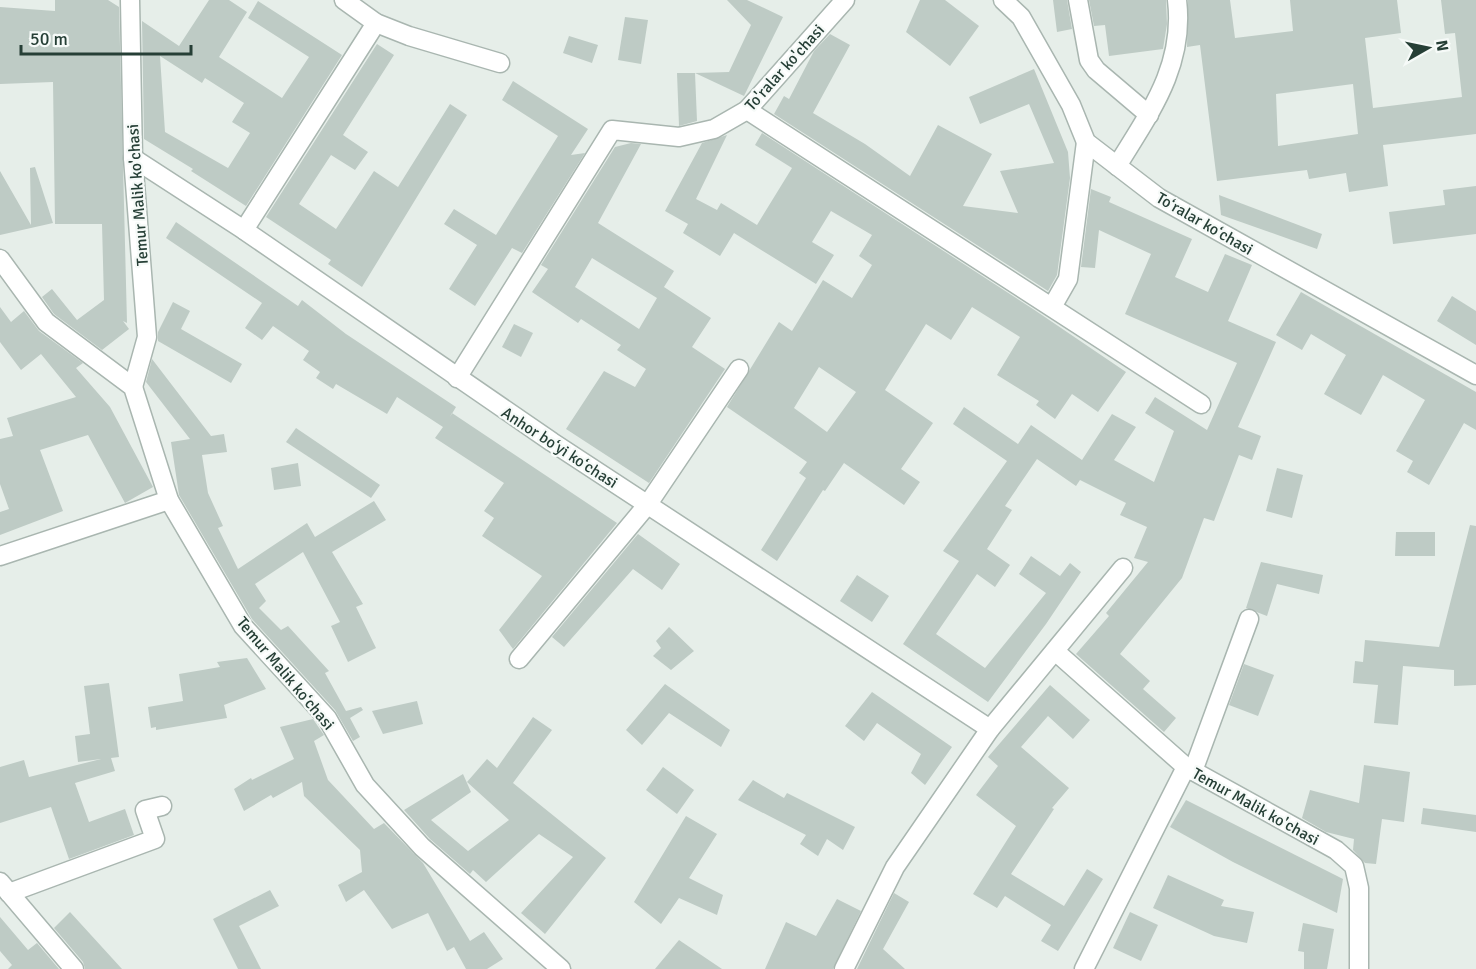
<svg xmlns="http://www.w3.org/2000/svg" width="1476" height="969" font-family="Signika,sans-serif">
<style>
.building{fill:#becbc5;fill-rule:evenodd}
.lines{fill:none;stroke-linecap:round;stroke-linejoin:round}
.minor-casing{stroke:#a9b6b0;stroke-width:21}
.minor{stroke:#fff;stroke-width:18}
.labels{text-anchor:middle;stroke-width:4.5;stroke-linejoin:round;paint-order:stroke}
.street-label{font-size:16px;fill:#263f36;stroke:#f6faf8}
</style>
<rect width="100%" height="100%" fill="#e6eee9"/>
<g class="building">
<polygon points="55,0 108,0 119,7 127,323 123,321 129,329 102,350 54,314 42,297 52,289 77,320 104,300 102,224 55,224 53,82 0,84 0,7 55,11"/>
<path d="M209 0H229L247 12 219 57 282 98 309 57 248 18 258 1 342 55 246 206 191 171 193 169 144 139 142 21 179 46ZM160 56 202 83 205 78 244 103 232 122 250 133 228 168 165 132Z"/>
<polygon points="727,0 747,0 783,17 744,96 695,73 729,72 751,25"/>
<polygon points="920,0 945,0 979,26 950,66 906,32"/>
<polygon points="1053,0 1067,0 1072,29 1057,32"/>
<polygon points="1089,0 1166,0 1167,24 1163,49 1109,56 1105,25 1094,26"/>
<path d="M1188 0H1230L1235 38 1293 31 1290 0H1397L1401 33 1365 38 1373 108 1462 97 1455 33 1445 34 1441 0H1476V134L1383 145 1388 186 1349 192 1346 173 1309 179 1307 170 1217 181 1200 45 1187 47ZM1353 84 1358 134 1278 146 1276 94Z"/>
<polygon points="625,17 648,20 641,64 618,60"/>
<polygon points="830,34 850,45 813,113 865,144 910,176 938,125 992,154 963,206 1018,213 1000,171 1054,163 1029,104 980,124 969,97 1034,69 1068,152 1070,178 1057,275 1048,291 774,114 784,96 789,99 814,51"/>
<polygon points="569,36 598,45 592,63 563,53"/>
<polygon points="377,44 394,55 343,135 368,152 355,170 331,155 299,204 336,229 374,171 398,187 450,104 467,115 362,287 328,264 331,260 266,217"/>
<polygon points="677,73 695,73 697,121 679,126"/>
<polygon points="513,81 588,129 571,155 585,153 522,253 512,248 475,306 449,289 477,245 444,224 454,209 496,235 558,136 502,100"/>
<path d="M762 133 1033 309 1126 372 1098 412 1072 394 1055 419 1036 405 1039 401 997 375 1020 337 972 307 951 340 926 324 885 390 933 423 901 469 920 482 904 505 844 463 825 491 823 490 777 561 761 550 806 478 799 473 807 462 727 407 779 322 792 331 823 280 852 298 872 265 859 256 872 235 831 211 812 242 834 255 816 284 734 233 720 256 683 233 688 224 665 211 702 143 727 135 696 199 717 210 721 203 757 225 792 168 755 145ZM819 367 856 392 827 432 794 408Z"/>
<path d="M631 143 641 144 598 223 674 271 664 287 711 318 692 347 725 369 649 483 566 429 604 371 635 387 646 369 617 350 621 345 581 319 578 323 532 292 548 269 541 265 615 147ZM592 258 657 298 639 329 575 287Z"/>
<polygon points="35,167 53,223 0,235 0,171 31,225 30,168"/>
<polygon points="1476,186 1476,234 1393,244 1389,212 1445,205 1443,190"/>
<polygon points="1091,189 1111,197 1109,202 1192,239 1175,277 1208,292 1225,254 1252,265 1228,321 1276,342 1238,427 1261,436 1252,460 1239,455 1214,521 1204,518 1182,578 1120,654 1150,681 1143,689 1176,718 1164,732 1076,654 1109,616 1106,613 1148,562 1134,558 1147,527 1120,515 1126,503 1080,480 1076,486 1037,459 1005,506 1012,510 987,549 1010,565 995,587 977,574 936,634 985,668 1046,593 1019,574 1031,556 1060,576 1070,563 1081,572 1046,624 988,702 903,644 959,561 943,551 1007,461 953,424 964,407 1018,444 1031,425 1082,460 1112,414 1136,427 1114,460 1154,482 1174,431 1145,413 1155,397 1207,430 1237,363 1125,314 1151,254 1099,230 1095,268 1081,267"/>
<polygon points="1219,195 1322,234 1317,249 1221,215"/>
<polygon points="176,222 298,306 302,300 346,334 456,407 450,417 452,413 617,523 513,649 499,630 542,576 482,536 494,518 484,511 504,483 435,438 443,427 397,397 387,414 336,384 333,389 316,378 320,372 303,360 309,351 273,326 262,340 245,328 262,303 166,238"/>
<polygon points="1301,292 1476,392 1476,430 1464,423 1429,485 1407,472 1413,461 1396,451 1425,400 1383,375 1361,415 1324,394 1346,355 1311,334 1302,350 1276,335"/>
<polygon points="1452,296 1476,311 1476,345 1437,321"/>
<polygon points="173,302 190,311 181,329 242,364 231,383 158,341 158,332"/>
<polygon points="0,307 11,322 24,311 39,331 83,363 76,368 110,407 153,487 125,503 88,435 40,450 63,511 0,535 0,512 9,509 0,484 0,439 13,436 7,418 76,397 41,354 21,370 0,342"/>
<polygon points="514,324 533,333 521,357 502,347"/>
<polygon points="152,359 211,436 224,434 227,452 202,455 208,493 223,526 218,528 238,569 307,523 315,537 374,501 386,520 332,552 363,604 356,607 376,648 348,662 331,626 340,622 303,552 255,584 266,601 259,608 281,630 288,626 329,671 325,673 346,711 361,707 363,710 350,718 360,737 353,741 335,710 252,619 179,495 171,442 190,439 146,382"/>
<polygon points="296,428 380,485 371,498 286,442"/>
<polygon points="298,463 301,486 274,490 271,468"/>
<polygon points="1277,468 1303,475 1292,518 1266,511"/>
<polygon points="1470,525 1476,526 1476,685 1454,686 1454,670 1403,666 1398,725 1374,723 1378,685 1353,683 1355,661 1363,662 1365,640 1439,647"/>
<polygon points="1396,532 1435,532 1435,556 1395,556"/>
<polygon points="638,534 680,564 662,590 633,569 564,647 552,637"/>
<polygon points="1261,562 1323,575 1319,594 1277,584 1267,616 1246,608"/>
<polygon points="857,575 889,596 872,622 840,601"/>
<polygon points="669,627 694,651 671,670 653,656 661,648 656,641"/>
<polygon points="247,658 266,689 224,705 227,718 156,730 156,727 151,728 148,707 183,701 179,674 220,667 217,662"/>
<polygon points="1244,664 1274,675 1258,716 1229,705"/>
<polygon points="109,683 119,757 111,758 115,771 75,783 89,822 125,809 134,835 69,859 51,807 0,823 0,767 24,760 29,777 101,759 78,762 75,736 90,734 84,686"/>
<polygon points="665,684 730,730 721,747 669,713 642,745 626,730"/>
<polygon points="1050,685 1090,720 1073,739 1048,716 1021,747 1069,788 1052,808 1054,809 1011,874 1064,906 1087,869 1103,879 1058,951 1041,941 1051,925 1005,896 997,908 973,894 1016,826 976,795 998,766 988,757"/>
<polygon points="872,692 952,747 925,785 911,773 921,754 877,723 864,741 845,726"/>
<polygon points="417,701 423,724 383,734 372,711"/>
<polygon points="533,717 552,730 513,783 606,858 545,934 521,913 573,857 539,834 486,882 473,870 470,874 430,839 404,810 463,774 471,792 431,820 468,851 509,820 467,782 487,759 497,768"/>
<polygon points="313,719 324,735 314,741 328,780 374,829 384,823 423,863 470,941 484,932 503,959 487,969 466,969 454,947 447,951 428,913 392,929 364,890 346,902 338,885 362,872 360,850 304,796 302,782 273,798 271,795 244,811 234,789 251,778 252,780 294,759 280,727"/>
<polygon points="1364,765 1410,772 1404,822 1382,819 1376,864 1365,863 1353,850 1354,839 1326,832 1302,818 1310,790 1359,803"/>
<polygon points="663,767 694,790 677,814 646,790"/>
<polygon points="753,780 784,798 787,793 855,827 843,850 827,839 818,856 800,844 806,835 738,800"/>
<polygon points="1186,800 1343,879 1337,913 1233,862 1170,827"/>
<polygon points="1423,808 1476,815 1476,832 1421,824"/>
<polygon points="686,816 717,834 689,878 723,895 717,915 679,898 661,924 634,902"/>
<polygon points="1168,875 1224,900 1221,906 1254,912 1247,943 1214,936 1153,908"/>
<polygon points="270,890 279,906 239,926 261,969 238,969 213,919"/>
<polygon points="894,893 909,902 883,949 905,969 857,969"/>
<polygon points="837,899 861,911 833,969 765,969 786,922 816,936"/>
<polygon points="70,912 122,969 85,969 83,962 54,928"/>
<polygon points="1130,912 1158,925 1141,961 1113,948"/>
<polygon points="0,917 28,950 37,943 59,969 8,969 12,965 0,951"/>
<polygon points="1303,923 1334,929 1327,969 1304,969 1304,952 1298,951"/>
<polygon points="679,940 722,969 655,969"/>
</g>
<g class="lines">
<g class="minor-casing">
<g id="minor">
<polyline points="130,0 133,158 147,337 133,387"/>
<polyline points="344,0 376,23 409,36 500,63"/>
<polyline points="1003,0 1021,17 1071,105 1086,142 1159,198 1476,375"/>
<polyline points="1078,0 1089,60 1096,70 1149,115"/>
<polyline points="747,110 1201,404"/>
<polyline points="133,158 244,230 552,442 990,729"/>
<path d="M1117 166C1150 112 1185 66 1177 0"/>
<polyline points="244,230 376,23"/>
<polyline points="0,259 46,322 133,387 169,500 243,626 327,718 365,785 422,847 561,969"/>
<polyline points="1052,307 1068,279 1086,142"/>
<polyline points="457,378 612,130 679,137 714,129 747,110 845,0"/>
<polyline points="0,556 169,500"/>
<polyline points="1055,651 1186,767 1336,850 1354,866 1359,888 1359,969"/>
<polyline points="519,659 648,504 739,369"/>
<polyline points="1193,771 1249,619"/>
<polyline points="0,882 74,969"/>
<polyline points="9,893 155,839 145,810 162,806"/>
<polyline points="844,969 895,867 990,729 1123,568"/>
<polyline points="1084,969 1186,767"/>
</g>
</g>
<use href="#minor" class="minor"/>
</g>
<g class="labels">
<g class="street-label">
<text transform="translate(784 67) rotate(-48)" y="6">To'ralar ko'chasi</text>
<text transform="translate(137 195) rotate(-94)" y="6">Temur Malik ko'chasi</text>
<text transform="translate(1205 223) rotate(30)" y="6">Toʻralar koʻchasi</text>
<text transform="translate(560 447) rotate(33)" y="6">Anhor boʻyi koʻchasi</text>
<text transform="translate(286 673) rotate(50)" y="6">Temur Malik koʻchasi</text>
<text transform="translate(1256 806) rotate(29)" y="6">Temur Malik ko'chasi</text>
</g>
</g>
<g transform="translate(1428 48) rotate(81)" stroke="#f6faf8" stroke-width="4.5" paint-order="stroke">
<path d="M0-4.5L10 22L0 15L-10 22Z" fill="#263f36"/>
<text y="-9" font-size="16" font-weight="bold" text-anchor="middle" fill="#263f36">N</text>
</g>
<path d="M21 45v9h170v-9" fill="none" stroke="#263f36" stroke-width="3"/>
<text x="30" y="45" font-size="18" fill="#263f36" stroke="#f6faf8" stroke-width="4.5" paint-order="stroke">50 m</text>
</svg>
